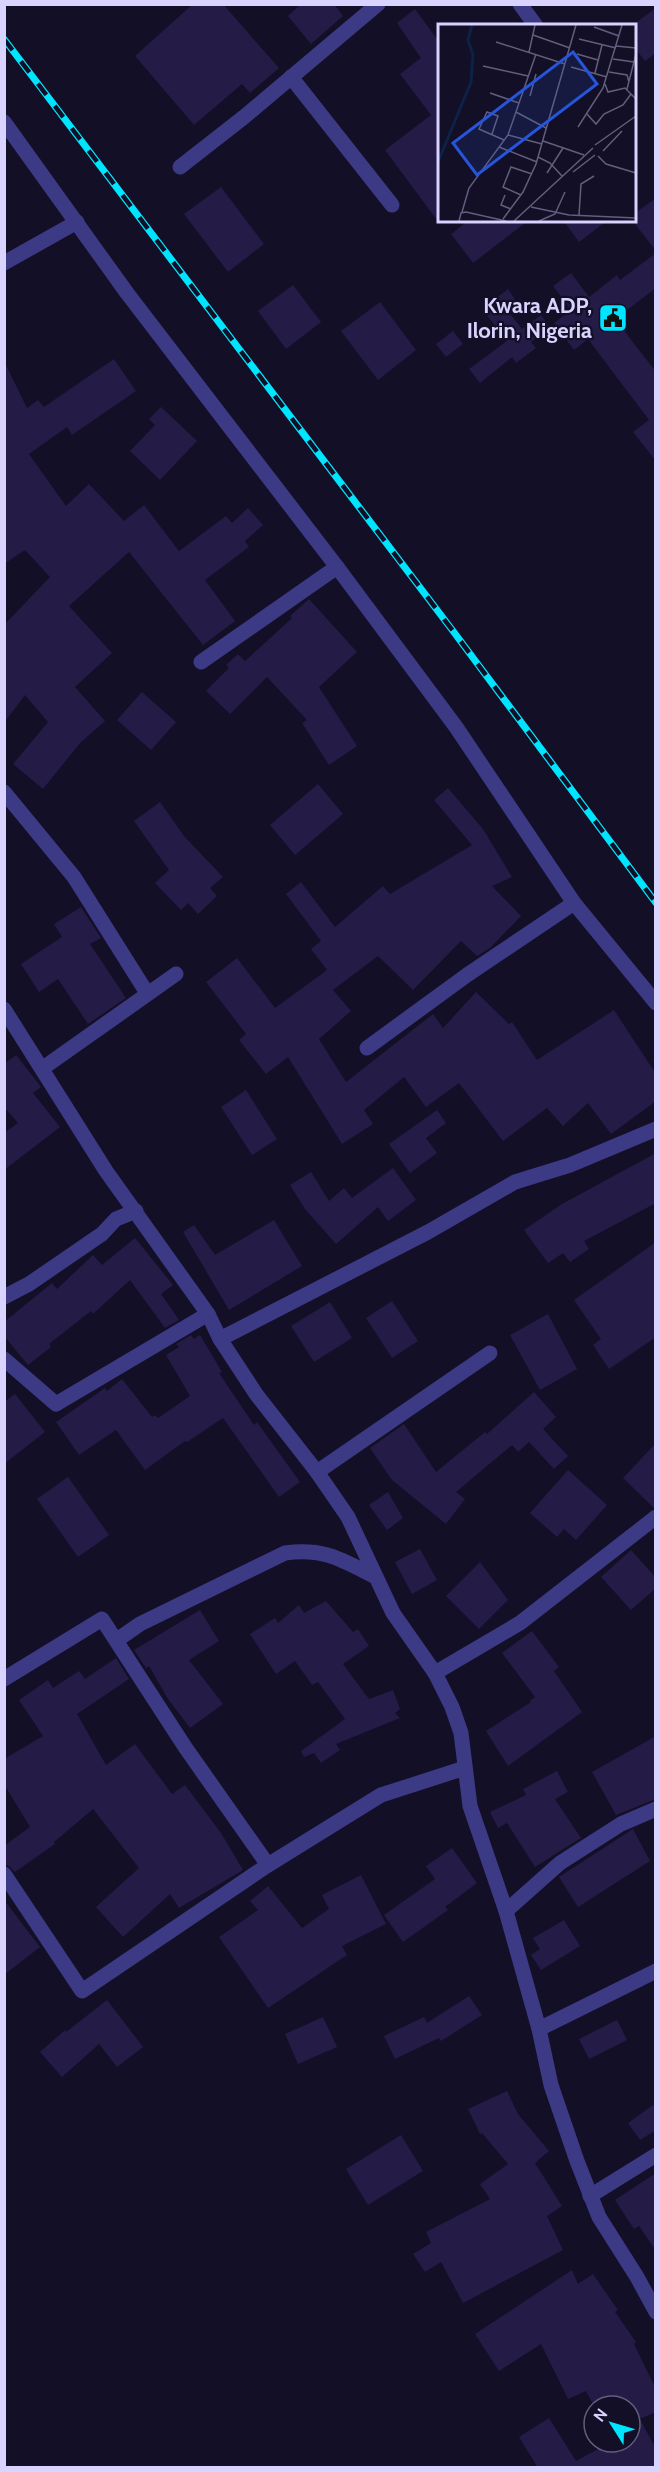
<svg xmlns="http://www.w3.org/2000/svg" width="660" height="2472" font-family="Cabin,sans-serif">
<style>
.building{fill:#241b47}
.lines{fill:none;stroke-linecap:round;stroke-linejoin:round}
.minor{stroke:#3d3a85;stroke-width:15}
.rail-casing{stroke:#00e5ff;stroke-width:7}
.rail{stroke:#130f26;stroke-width:4.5;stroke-dasharray:14;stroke-linecap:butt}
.labels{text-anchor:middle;stroke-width:4.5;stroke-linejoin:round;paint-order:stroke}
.poi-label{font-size:22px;font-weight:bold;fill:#d9d4ff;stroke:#130f26;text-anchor:end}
.inset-river{fill:none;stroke:#0c2248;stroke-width:3}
.inset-road{fill:none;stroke:#625e7d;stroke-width:1.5}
.view{fill:#2655da;fill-opacity:0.15;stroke:#2655da;stroke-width:3}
.inset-edge{fill:none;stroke:#d9d4ff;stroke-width:3}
</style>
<rect width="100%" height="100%" fill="#130f26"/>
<g class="building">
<polygon points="193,4 223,4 279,68 250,93 242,84 194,125 135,56"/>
<polygon points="301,4 334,4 343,16 311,44 288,16"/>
<polygon points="656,8 656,53 645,61 634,47 634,24"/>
<polygon points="415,9 440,43 440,224 385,150 431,115 400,74 421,58 397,23"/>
<polygon points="221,187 264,244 228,272 184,214"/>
<polygon points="656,198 656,251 632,220 634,220 634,214"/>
<polygon points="469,220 529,220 473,263 451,234"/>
<polygon points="563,220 608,220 579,242"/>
<polygon points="656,253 656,288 615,319 656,372 656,461 633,432 649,420 588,339 574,350 554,323 571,310 553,286 571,273 589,297 617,275 620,280"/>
<polygon points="293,285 321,322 286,349 258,311"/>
<polygon points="508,289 518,304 508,311 522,329 541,315 550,327 531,342 536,348 516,363 512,357 480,383 469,369 507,341 482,309"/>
<polygon points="380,302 416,350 378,380 341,331"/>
<polygon points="453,331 463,344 446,357 436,344"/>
<polygon points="114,359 136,391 72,435 67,427 29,454 66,506 89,484 124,521 144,505 179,551 226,516 232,523 248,508 263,525 245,541 249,547 205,580 235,621 203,645 129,552 69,606 112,653 75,687 105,721 80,743 43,789 13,764 48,722 25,695 4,723 4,625 50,577 25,550 4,564 4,361 27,408 38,400 44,407"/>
<polygon points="161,407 197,441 160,480 130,451 155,425 149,419"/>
<polygon points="309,599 357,652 319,687 357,746 329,765 302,723 307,720 267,677 230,714 206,691 229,668 226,665 238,654 245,661 292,618 290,616"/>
<polygon points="142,692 176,722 151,750 117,720"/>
<polygon points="318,784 343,814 295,855 270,825"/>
<polygon points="448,788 483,829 512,877 492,886 521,916 490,948 477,956 461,941 413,990 378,956 333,990 351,1011 319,1039 346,1082 433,1014 443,1028 476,992 509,1024 512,1022 537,1060 614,1010 656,1074 656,1101 611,1134 588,1103 563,1126 547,1108 503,1141 459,1083 426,1107 404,1077 364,1110 373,1124 342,1144 288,1057 266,1074 239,1040 246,1034 206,982 237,958 275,1008 327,970 311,949 321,941 286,894 301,882 335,927 383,886 390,894 472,845 434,800"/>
<polygon points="160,802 184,836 223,877 210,888 217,896 198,914 188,903 181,910 155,883 169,870 134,821"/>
<polygon points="81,907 101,938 90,944 126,998 88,1024 58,979 39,992 21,964 62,937 54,924"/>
<polygon points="16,1055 41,1087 33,1093 60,1127 4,1170 4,1133 18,1123 4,1107 4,1064"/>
<polygon points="246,1090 277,1139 252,1155 221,1107"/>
<polygon points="437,1110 446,1123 426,1138 437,1153 410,1173 389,1144"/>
<polygon points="656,1153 656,1203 584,1241 589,1249 570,1262 563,1253 548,1263 524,1230 562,1204"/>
<polygon points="393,1168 416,1200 388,1221 378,1207 336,1244 305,1209 290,1185 311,1172 329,1201 344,1188 352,1198"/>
<polygon points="274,1220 302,1266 229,1310 183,1232 194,1225 215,1255"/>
<polygon points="135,1238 173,1285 161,1294 179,1320 165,1328 130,1280 93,1314 91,1311 49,1344 51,1347 28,1365 4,1336 4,1322 52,1283 57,1289 93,1255 102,1265"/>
<polygon points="656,1242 656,1337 609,1369 593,1345 601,1339 574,1300"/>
<polygon points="392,1301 418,1341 392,1358 366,1318"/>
<polygon points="330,1302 352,1338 314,1362 291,1326"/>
<polygon points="548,1314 577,1369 540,1390 510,1335"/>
<polygon points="191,1335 194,1339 200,1335 222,1372 219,1373 254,1425 257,1422 300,1482 279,1497 223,1418 187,1442 185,1441 145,1470 116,1430 79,1455 56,1422 105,1388 107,1391 122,1379 152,1417 155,1415 158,1418 190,1396 166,1355 179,1347 176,1344"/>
<polygon points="534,1392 556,1417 543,1429 568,1456 554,1469 529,1442 518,1452 512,1445 456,1492 465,1499 446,1524 392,1480 370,1448 404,1424 436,1472 485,1432 487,1434"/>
<polygon points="15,1394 45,1432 4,1464 4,1402"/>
<polygon points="656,1443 656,1507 654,1508 623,1478"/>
<polygon points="568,1470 607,1505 576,1540 564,1529 557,1537 530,1513"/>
<polygon points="68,1477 109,1535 78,1557 37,1499"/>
<polygon points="388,1492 403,1518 387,1530 369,1505"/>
<polygon points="420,1549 437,1580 412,1594 395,1562"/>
<polygon points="631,1550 656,1578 656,1588 631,1610 601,1577"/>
<polygon points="480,1562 508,1600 479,1629 446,1596"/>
<polygon points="326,1601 353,1632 358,1629 369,1646 343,1664 369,1699 393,1690 400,1709 395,1713 400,1718 336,1744 340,1750 321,1763 314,1753 304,1757 301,1751 345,1719 318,1682 312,1685 295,1661 276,1674 250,1634 275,1618 278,1623 299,1605 304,1613"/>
<polygon points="200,1610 219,1641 189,1660 223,1704 190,1728 168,1699 149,1666 146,1668 134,1650"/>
<polygon points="532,1631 559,1667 554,1671 582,1712 508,1766 486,1731 531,1702 530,1701 535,1697 502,1653"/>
<polygon points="116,1658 129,1679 77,1714 106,1765 135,1744 172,1794 185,1785 221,1833 243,1870 179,1908 170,1894 123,1937 96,1907 139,1868 93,1809 54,1842 55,1844 15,1872 9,1866 4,1864 4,1846 30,1827 4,1784 4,1759 43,1736 19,1700 48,1680 53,1688 79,1671 85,1679"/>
<polygon points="656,1736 656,1799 616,1815 592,1772"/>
<polygon points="557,1771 568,1792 555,1799 581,1838 535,1867 507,1823 498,1828 490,1812 526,1795 523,1789"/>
<polygon points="633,1829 650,1861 578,1907 559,1877"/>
<polygon points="452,1848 477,1883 445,1907 448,1910 403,1942 384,1915 435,1879 426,1866"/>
<polygon points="361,1875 386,1924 342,1946 347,1955 268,2008 219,1937 258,1910 250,1901 268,1886 302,1928 329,1909 322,1895"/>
<polygon points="4,1900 40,1947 4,1975"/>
<polygon points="564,1920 580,1946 541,1970 531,1955 540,1949 533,1938"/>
<polygon points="469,1996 482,2015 441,2041 439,2038 395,2059 384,2036 424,2017 427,2023"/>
<polygon points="107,2000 143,2047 117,2067 99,2044 62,2077 40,2052 65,2030 66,2032"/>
<polygon points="323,2017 337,2047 298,2064 285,2034"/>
<polygon points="617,2020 627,2040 589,2059 579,2039"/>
<polygon points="507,2091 518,2114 549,2151 535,2163 562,2206 547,2216 563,2250 463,2303 441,2262 425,2272 413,2254 431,2243 426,2232 490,2199 480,2184 508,2164 482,2133 480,2134 468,2109"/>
<polygon points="656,2103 656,2130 640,2140 628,2123"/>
<polygon points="401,2135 423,2171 368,2205 346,2169"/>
<polygon points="656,2173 656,2251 639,2226 634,2229 615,2200"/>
<polygon points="572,2270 578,2284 593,2274 618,2310 615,2312 636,2342 634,2344 656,2389 656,2412 640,2419 656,2449 656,2468 538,2468 519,2437 549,2418 576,2461 611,2442 630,2442 630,2406 594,2406 586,2391 568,2399 541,2344 499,2371 475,2334"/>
</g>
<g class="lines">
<g class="minor">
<polyline points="520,4 536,26"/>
<polyline points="291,77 392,205"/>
<polyline points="4,122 127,293 337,567 456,727 574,903 656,1003"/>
<polyline points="180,167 244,117 378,4"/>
<polyline points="4,263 77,222"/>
<polyline points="201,662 337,567"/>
<polyline points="4,792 74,877 147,993"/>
<polyline points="4,1009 106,1171 208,1314 220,1339 256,1394 317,1472 348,1517 393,1613 435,1673 452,1707 461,1733 470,1806 506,1911 539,2029 551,2085 577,2161 599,2217 637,2277 656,2312"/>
<polyline points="367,1048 467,975 574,903"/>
<polyline points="43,1068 176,974"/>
<polyline points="4,1297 29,1284 102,1234 116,1219 136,1211"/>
<polyline points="220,1339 428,1232 515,1182 570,1165 656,1129"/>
<polyline points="4,1359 56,1404 208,1314"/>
<polyline points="317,1472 490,1353"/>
<path d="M117 1640 140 1624 285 1553C324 1548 340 1559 374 1576"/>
<polyline points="435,1673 520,1623 656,1517"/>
<polyline points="4,1679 102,1619 185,1747 268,1865"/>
<polyline points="4,1874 82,1991 268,1865 381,1795 465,1768"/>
<polyline points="506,1911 560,1863 621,1824 656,1809"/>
<polyline points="539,2029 656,1971"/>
<polyline points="590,2196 656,2155"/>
</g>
<g class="rail-casing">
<polyline id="rail" points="4,39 453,631 656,903"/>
</g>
<use href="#rail" class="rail"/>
</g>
<defs>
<g id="civic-square" transform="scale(1.5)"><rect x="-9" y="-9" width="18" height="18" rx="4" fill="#00e5ff" stroke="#130f26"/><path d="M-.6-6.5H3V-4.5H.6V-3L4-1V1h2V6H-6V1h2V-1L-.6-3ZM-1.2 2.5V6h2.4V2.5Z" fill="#111"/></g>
</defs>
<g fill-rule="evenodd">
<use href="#civic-square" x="613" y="318"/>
</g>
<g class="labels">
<g class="poi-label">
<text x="592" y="313">Kwara ADP,<tspan x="592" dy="25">Ilorin, Nigeria</tspan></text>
</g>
</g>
<g transform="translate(438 24)">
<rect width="198" height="198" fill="#130f26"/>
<path class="inset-river" d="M0 138 33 58 35 31 30 16 34 1"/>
<path class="inset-road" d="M156 3 181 12M95 11 132 24M141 15 178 24M58 18 127 40M178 22 198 24M91 28 97 1M139 30 160 36M175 35 196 38M45 42 90 52M133 43 169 53M171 48 189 51 191 58M157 49 164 21M167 60 170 68 187 64 198 75M189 65 198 30M52 69 81 79M92 72 98 50M78 88 108 104M149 90 158 100 166 90 185 81 193 70M140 103 165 64 184 1M54 110 60 92 49 88 41 105 66 116M70 111 104 120M105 117 146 131M157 121 198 92M61 123 99 138M165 127 184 107M160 132 168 140 198 149M100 133 112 139 124 152M135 148 157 131M109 149 125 124M67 171 63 181 73 185M83 171 65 163 73 143 94 150M93 183 131 191 198 194M24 188 31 164 70 111 98 30M141 191 143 160 156 152M65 195 85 168 98 140 138 1M21 197 23 189 28 188 68 197M76 197 155 124M101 197 117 190 127 168"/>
<path class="view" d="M135 28 159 60 39 151 15 119Z"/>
<rect width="198" height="198" class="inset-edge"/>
</g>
<rect width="660" height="2472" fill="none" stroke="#d9d4ff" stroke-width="12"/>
<g transform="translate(612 2424) rotate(307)"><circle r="28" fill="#130f26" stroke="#625e7d" stroke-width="1.5"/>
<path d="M0-4.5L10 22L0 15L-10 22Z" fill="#00e5ff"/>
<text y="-9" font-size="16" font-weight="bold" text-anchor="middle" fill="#d9d4ff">N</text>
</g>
</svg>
